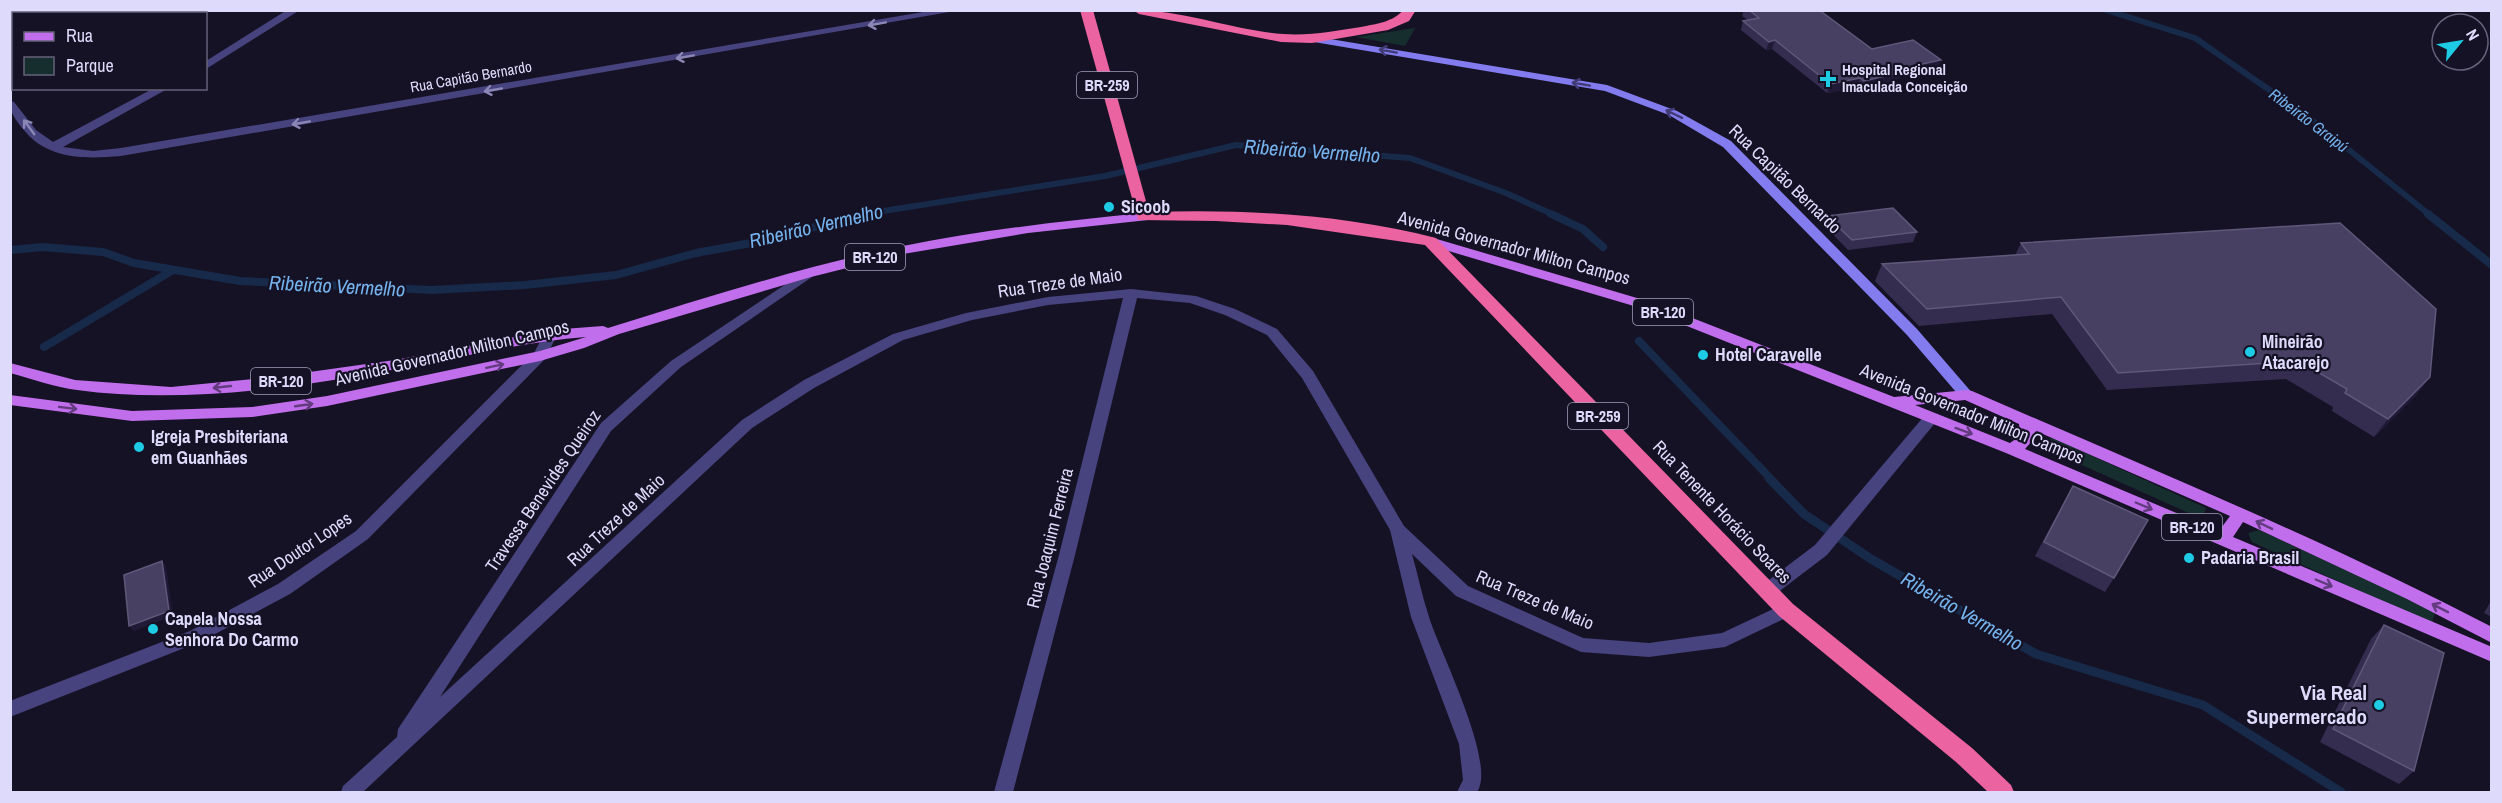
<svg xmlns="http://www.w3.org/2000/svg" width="2502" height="803" font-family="'Archivo Narrow',sans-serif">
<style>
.green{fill:#162e2e}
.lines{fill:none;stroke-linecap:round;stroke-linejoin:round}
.stream-far2{stroke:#172a4a;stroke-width:6}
.stream-far1{stroke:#172a4a;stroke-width:8}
.stream{stroke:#172a4a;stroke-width:9}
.street{fill:#46437e;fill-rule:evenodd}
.secondary{fill:#827cef;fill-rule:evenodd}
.primary{fill:#c16eed;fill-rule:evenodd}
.highway{fill:#ec63a2;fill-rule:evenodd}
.wall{fill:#352d50}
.shaded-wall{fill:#211a37}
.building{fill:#474062;stroke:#5f587a;stroke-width:1.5}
.oneway{stroke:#8a87b6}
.oneway2{stroke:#413c76}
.oneway3{stroke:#633b7f}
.poi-dot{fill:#1dcce4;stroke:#161225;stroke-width:2}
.labels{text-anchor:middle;stroke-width:4.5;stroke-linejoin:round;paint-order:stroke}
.far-poi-label{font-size:15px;font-weight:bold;fill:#dedafb;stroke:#161225;text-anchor:start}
.far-street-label{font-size:15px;fill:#dedafb;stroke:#161225}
.shield{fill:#161225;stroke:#a29ebb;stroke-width:1.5}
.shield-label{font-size:16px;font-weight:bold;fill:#dedafb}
.far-water-label{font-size:16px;font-style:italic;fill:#74b3ee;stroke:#161225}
.street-label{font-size:18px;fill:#dedafb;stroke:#161225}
.poi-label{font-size:18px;font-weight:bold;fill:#dedafb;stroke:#161225;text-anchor:start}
.water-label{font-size:20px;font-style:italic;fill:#74b3ee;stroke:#161225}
.near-poi-label{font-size:21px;font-weight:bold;fill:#dedafb;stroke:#161225;text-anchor:end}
</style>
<rect width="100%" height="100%" fill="#161225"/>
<g class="green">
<polygon points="1415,28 1405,46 1356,37"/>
<polygon points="2053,438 2206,508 2202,519 2044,448 2041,440"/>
<polygon points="2259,530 2435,611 2432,624 2252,542 2248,533"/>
</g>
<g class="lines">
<g class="stream-far2">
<polyline points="2106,10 2195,38 2308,117 2430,215"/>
<polyline points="858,215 1105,176 1236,145 1410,158 1506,193 1554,215"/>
</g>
<g class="stream-far1">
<polyline points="1551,214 1583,229 1603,247"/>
<polyline points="2428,214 2492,265"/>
<polyline points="10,250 43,247 103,252 134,263 240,281 432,290 525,285 616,275 696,253 762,241 864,214"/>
<polyline points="1639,341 1771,479"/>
<polyline points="44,347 173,270"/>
</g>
<polyline class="stream" points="1769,478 1804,514 1871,559 2036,654 2203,705 2341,792"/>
<g class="street">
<polygon points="287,10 300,10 206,69 206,61"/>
<path d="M935 10H961L121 156C85 159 47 160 23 129 15 119 10 113 10 101L14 102 36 130 53 142 154 88H169L63 147 93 151 121 148Z"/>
<path d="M807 270 814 274 812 277 681 367 611 431 440 697 742 420 804 380 893 334 966 313 1048 297 1131 289 1196 296 1235 309 1277 329 1313 371 1404 526 1468 586 1583 638 1649 643 1722 633 1786 603 1792 605 1795 610 1792 615 1725 647 1649 657 1581 652 1456 596 1412 554C1418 575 1422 596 1429 617 1440 652 1497 764 1477 792H1457L1463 780 1459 744 1411 617 1390 530 1302 378 1267 335 1225 315 1190 303 1137 298 1075 555 1013 792H994L1059 555 1123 298 1048 305 972 320 903 340 814 388 752 428 363 792H341L343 786 397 737 398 729 601 423 671 361Z"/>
<polygon points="550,330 557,335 545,359 368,539 290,594 202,641 10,717 10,701 190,631 278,584 356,531 534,353 545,332"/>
<polygon points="1930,414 1935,415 1938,419 1935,423 1827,555 1773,596 1767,598 1761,596 1758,591 1761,586 1815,545 1925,415"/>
</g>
<polygon class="secondary" points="1312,36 1607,85 1677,111 1731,141 1917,329 1974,395 1967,400 1962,399 1907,335 1723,147 1669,115 1605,91 1308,41 1307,39"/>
<g class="primary">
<path d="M1143 213 1149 217 1148 220 1028 233 903 254 811 277 619 334 584 348 540 361 327 406 252 417 132 421 10 405V395L132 411 252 407 327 396 540 351 586 337C522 342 460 358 397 369 296 388 179 404 77 390 55 387 32 379 10 373V363L75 380 171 387 274 377 395 360 550 330 603 326 608 328C705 298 804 266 903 246 982 230 1063 221 1143 213Z"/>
<path d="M1430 237 1654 303 1894 397 1967 390 1972 391C2146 467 2323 539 2492 627V643L2407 599 2243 522 2233 537 2492 647V662L2006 453 1644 309 1425 244 1423 241ZM1965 400 2019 424 2020 436 2010 443 1915 405ZM2036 431 2230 516 2219 531 2025 449 2032 441Z"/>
</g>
<g class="highway">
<path d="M1080 10H1093L1149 212C1244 209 1343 214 1436 238L1793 604 1972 748 2011 785 2014 792H1988L1956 762 1779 616 1425 245 1287 225 1216 221 1138 220Z"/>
<path d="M1133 10C1184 10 1232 30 1283 34 1310 36 1335 31 1361 27 1375 24 1394 22 1403 10H1416L1409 21 1388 30 1312 43 1281 42 1139 14Z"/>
</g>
</g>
<g class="wall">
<polygon points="1744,10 1819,10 1872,49 1938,69 1897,78 1895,82 1861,90 1857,87 1827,93 1772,49 1766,50 1741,30 1743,21 1748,20 1742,16"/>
<polygon points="1827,216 1917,232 1913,242 1848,250 1824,225"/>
<polygon points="2021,243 2430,377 2416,395 2374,437 2332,411 2333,407 2286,379 2107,390 2052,314 1919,326 1875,281 1882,264 2015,255"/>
<polygon points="2073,486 2114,578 2105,592 2035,556 2065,500"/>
<polygon points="2492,599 2492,617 2484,613"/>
<polygon points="2384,625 2414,771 2399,784 2320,742 2371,639"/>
</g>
<g class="shaded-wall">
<polygon points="1775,40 1772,49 1766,50 1769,42"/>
<polygon points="1941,60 1938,69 1897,78 1895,82 1861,90 1864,81 1895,70"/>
<polygon points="1860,78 1857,87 1827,93 1830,84"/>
<polygon points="2430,377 2416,395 2374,437 2388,419"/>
<polygon points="162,561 166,566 173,616 134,631 129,626"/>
</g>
<g class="building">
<polygon points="1749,10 1819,10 1872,49 1913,40 1941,60 1895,70 1899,73 1864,81 1860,78 1830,84 1775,40 1769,42 1743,21 1759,18"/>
<polygon points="1893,208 1917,232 1852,240 1827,216"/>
<polygon points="2340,223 2436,309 2430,377 2388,419 2345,393 2347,389 2299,361 2118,373 2061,297 1927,309 1882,264 2029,254 2021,243"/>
<polygon points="2073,486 2148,520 2114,578 2044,542"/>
<polygon points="162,561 169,611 129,626 124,575"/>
<polygon points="2384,625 2444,653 2414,771 2333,729"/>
</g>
<defs><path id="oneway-shaft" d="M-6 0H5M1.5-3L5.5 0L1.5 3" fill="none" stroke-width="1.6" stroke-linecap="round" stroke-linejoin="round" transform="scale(1.5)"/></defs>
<g class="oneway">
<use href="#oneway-shaft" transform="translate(877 24) rotate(170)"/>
<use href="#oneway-shaft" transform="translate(685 57) rotate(170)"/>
<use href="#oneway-shaft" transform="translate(493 90) rotate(170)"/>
<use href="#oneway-shaft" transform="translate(301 123) rotate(170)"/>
<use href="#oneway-shaft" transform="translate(29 127) rotate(-126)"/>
</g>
<g class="oneway2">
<use href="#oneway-shaft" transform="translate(1388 51) rotate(-170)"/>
<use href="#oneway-shaft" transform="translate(1581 84) rotate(-170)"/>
<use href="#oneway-shaft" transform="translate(1674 114) rotate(-154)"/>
</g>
<g class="oneway3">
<use href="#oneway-shaft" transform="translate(495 366) rotate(-12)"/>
<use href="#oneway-shaft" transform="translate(222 387) rotate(174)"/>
<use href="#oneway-shaft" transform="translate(304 405) rotate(-8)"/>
<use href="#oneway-shaft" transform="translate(68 408) rotate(7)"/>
<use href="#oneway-shaft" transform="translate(1964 431) rotate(20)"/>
<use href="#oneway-shaft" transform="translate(2144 506) rotate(23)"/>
<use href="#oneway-shaft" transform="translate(2264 525) rotate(-154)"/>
<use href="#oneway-shaft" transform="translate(2324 583) rotate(23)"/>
<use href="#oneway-shaft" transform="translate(2440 608) rotate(-153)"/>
</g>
<g class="poi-dot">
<path d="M1825 70h6v6h6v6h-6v6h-6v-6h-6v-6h6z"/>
<circle cx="1109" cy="207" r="6"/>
<circle cx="2250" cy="352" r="6"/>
<circle cx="1703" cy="355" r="6"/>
<circle cx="139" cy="447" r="6"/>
<circle cx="2189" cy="558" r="6"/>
<circle cx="153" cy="629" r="6"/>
<circle cx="2379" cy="705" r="6"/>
</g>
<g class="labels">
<g class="far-poi-label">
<text x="1842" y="75">Hospital Regional<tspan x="1842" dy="17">Imaculada Conceição</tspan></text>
</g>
<g class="far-street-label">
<text transform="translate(471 77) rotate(-10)" y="5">Rua Capitão Bernardo</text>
</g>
<g class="shield">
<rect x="1077" y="72" width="60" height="26" rx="4.5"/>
<rect x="845" y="244" width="60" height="26" rx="4.5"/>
<rect x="1633" y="299" width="60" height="26" rx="4.5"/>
<rect x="251" y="368" width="60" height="26" rx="4.5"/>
<rect x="1568" y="403" width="60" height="26" rx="4.5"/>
<rect x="2162" y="514" width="60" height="26" rx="4.5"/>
</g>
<g class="shield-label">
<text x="1107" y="91">BR-259</text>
<text x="875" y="263">BR-120</text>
<text x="1663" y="318">BR-120</text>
<text x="281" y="387">BR-120</text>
<text x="1598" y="422">BR-259</text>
<text x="2192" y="533">BR-120</text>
</g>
<g class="far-water-label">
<text transform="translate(2309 120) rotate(37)" y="6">Ribeirão Graipú</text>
</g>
<g class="street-label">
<text transform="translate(1785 179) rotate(44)" y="6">Rua Capitão Bernardo</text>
<text transform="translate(1514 248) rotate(15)" y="6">Avenida Governador Milton Campos</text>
<text transform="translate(1060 283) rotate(-8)" y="6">Rua Treze de Maio</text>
<text transform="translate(452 353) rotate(-13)" y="6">Avenida Governador Milton Campos</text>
<text transform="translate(1972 414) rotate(22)" y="6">Avenida Governador Milton Campos</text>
<text transform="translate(543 491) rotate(-56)" y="6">Travessa Benevides Queiroz</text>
<text transform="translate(1722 512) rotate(46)" y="6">Rua Tenente Horácio Soares</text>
<text transform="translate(616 520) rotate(-43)" y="6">Rua Treze de Maio</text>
<text transform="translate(1050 538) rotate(-76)" y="6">Rua Joaquim Ferreira</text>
<text transform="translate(300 550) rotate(-34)" y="6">Rua Doutor Lopes</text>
<text transform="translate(1535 600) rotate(23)" y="6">Rua Treze de Maio</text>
</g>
<g class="poi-label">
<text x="1121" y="213">Sicoob</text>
<text x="2262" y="348">Mineirão<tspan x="2262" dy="21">Atacarejo</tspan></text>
<text x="1715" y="361">Hotel Caravelle</text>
<text x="151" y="443">Igreja Presbiteriana<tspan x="151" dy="21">em Guanhães</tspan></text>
<text x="2201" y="564">Padaria Brasil</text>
<text x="165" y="625">Capela Nossa<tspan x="165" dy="21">Senhora Do Carmo</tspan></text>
</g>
<g class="water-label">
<text transform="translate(1312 151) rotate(4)" y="7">Ribeirão Vermelho</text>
<text transform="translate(816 226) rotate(-13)" y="7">Ribeirão Vermelho</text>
<text transform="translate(337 286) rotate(3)" y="7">Ribeirão Vermelho</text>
<text transform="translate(1962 611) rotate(30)" y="7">Ribeirão Vermelho</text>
</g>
<g class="near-poi-label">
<text x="2367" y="700">Via Real<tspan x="2367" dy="24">Supermercado</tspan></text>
</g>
</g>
<rect width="2502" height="803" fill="none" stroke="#dedafb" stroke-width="24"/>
<rect x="12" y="12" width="195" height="78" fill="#161225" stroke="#66627b" stroke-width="1.5"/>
<rect x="24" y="32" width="30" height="9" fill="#c16eed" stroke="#66627b" stroke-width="1.5"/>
<text x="66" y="42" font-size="18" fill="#dedafb">Rua</text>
<rect x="24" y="57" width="30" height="18" fill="#162e2e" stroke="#66627b" stroke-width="1.5"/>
<text x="66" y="72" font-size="18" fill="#dedafb">Parque</text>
<g transform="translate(2460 42) rotate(60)"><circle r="28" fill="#161225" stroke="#66627b" stroke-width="1.5"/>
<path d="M0-4.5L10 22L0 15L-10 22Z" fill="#1dcce4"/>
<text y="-9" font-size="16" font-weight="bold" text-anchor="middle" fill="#dedafb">N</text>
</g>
</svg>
